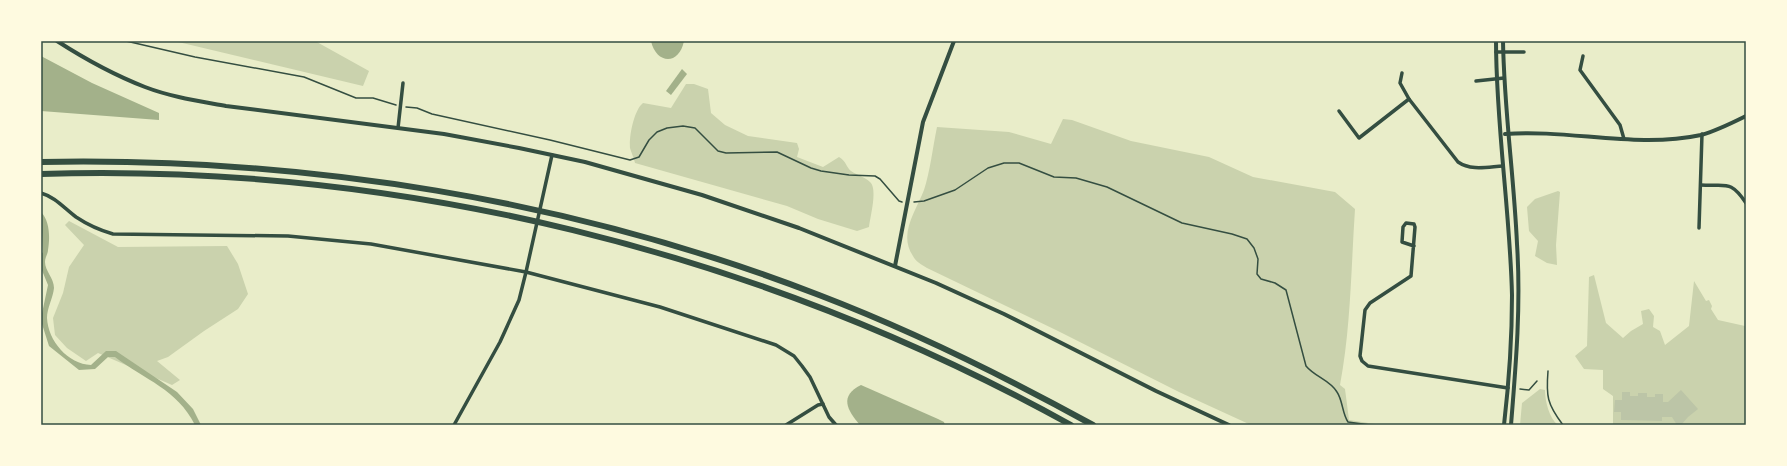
<svg xmlns="http://www.w3.org/2000/svg" width="1787" height="466" font-family="Figtree,sans-serif">
<style>
.green{fill:#cad2ad}
.water{fill:#a3b18a}
.building{fill:#bcc5a7}
.lines{fill:none;stroke-linecap:round;stroke-linejoin:round}
.path{stroke:#344e41;stroke-width:1.5}
.service{stroke:#344e41;stroke-width:1.5}
.minor{stroke:#344e41;stroke-width:3.5}
.tertiary{stroke:#344e41;stroke-width:4}
.motorway{stroke:#344e41;stroke-width:6}
.neatline{fill:none;stroke:#344e41;stroke-width:1.5}
</style>
<rect width="100%" height="100%" fill="#e9edc9"/>
<g class="green">
<polygon points="174,41 315,41 369,71 363,86"/>
<path d="M686 84H694L708 89 711 113 725 125 748 136 797 143 799 149 797 157 823 167 839 157C847 162 846 167 851 171 857 175 865 177 870 182 878 189 870 217 869 227L857 231 818 219 787 206 635 163C634 158 631 152 630 148 629 136 634 110 643 103L671 108Z"/>
<path d="M1063 119 1072 120 1131 141 1209 157 1253 177 1335 192 1355 209C1351 268 1351 327 1340 385L1345 389 1349 420 1381 425H1251L1179 392 1058 331 927 268C922 265 915 261 913 256 898 234 916 211 924 190 930 172 933 146 937 127L1009 132 1051 144Z"/>
<polygon points="1558,191 1560,192 1556,245 1557,265 1547,263 1535,256 1538,241 1529,231 1527,207 1535,199"/>
<polygon points="69,221 118,247 227,246 238,264 248,294 238,309 204,331 168,357 157,361 180,380 172,385 98,353 86,361 67,348 55,335 53,318 63,293 69,267 84,245 65,225"/>
<polygon points="1594,275 1606,323 1623,338 1631,331 1643,324 1641,311 1649,309 1654,316 1653,327 1660,331 1665,345 1689,326 1694,281 1706,301 1709,300 1712,306 1711,309 1718,320 1745,326 1746,425 1613,425 1613,396 1603,389 1603,370 1584,369 1575,356 1587,346 1589,277"/>
<path d="M1540 389 1545 390C1545 401 1549 418 1558 425H1520L1522 403Z"/>
</g>
<g class="water">
<path d="M651 41H684C679 66 656 64 651 41Z"/>
<polygon points="41,56 92,83 159,113 159,120 41,111"/>
<polygon points="682,69 687,74 671,95 666,91"/>
<path d="M41 212C50 221 50 238 48 250 48 254 45 257 45 262 45 271 54 278 54 288 53 298 47 308 47 318 48 341 68 364 91 365L106 351H116L177 392 193 409 201 425H195C177 389 145 380 115 357H108L95 369 79 370 49 346 42 324 41 318 48 285 41 268V255L43 252Z"/>
<path d="M861 385 938 419 944 422 945 425H860C847 410 839 396 861 385Z"/>
</g>
<polygon class="building" points="1681,390 1698,409 1688,417 1681,425 1677,425 1672,417 1662,417 1662,421 1621,420 1621,412 1614,412 1615,400 1622,400 1622,392 1630,392 1630,396 1638,396 1638,393 1647,393 1647,397 1655,397 1655,394 1663,394 1663,402 1668,402"/>
<g class="lines">
<g class="path">
<polyline points="126,41 195,57 304,77 356,98 373,98 396,105"/>
<polyline points="406,107 417,108 432,114 550,140 630,160 639,157 649,140 657,132 667,128 683,126 695,128 718,151 726,153 777,152 811,168 821,171 849,175 875,176 880,179 899,201 902,202"/>
<path d="M914 202 924 201 955 190 988 168 1004 163H1019L1054 177 1076 178 1107 187 1182 223 1232 234 1247 239 1254 248 1258 259 1257 274 1261 279 1275 283 1286 290 1306 366C1315 377 1330 380 1337 392 1343 401 1342 413 1348 422L1370 425"/>
<path d="M1548 371C1546 396 1547 404 1563 425"/>
</g>
<polyline class="service" points="1520,389 1529,390 1537,381"/>
<g class="minor">
<polyline points="1496,52 1524,52"/>
<polyline points="1583,56 1580,70 1620,125 1624,139"/>
<polyline points="1476,81 1504,78"/>
<path d="M1409 99 1458 162C1471 171 1487 167 1503 166"/>
<polyline points="1339,111 1359,138 1409,99 1400,83 1402,73"/>
<polyline points="398,128 403,83"/>
<polyline points="552,155 526,272 660,307 776,345 794,356 802,366 810,377 829,417 836,425"/>
<path d="M1701 185C1726 187 1730 179 1746 203"/>
<path d="M41 193C55 197 64 208 76 217 88 225 99 230 113 234L288 236 371 244 526 272 519 300 500 342 454 425"/>
<polyline points="1699,228 1702,134"/>
<polyline points="1414,246 1402,242 1403,227 1406,223 1414,224 1415,227 1411,276 1370,303 1365,310 1360,356 1362,361 1368,366 1508,388"/>
<polyline points="786,425 818,405 823,404"/>
</g>
<g class="tertiary">
<path d="M57 41C85 59 114 75 145 87 171 97 199 101 226 106L444 134 519 148 585 162 702 195 799 228 936 283 1004 314 1156 391 1229 425"/>
<path d="M1496 41C1496 126 1510 210 1512 295 1512 339 1509 382 1504 425"/>
<path d="M1503 41C1504 109 1514 176 1517 244 1521 305 1516 364 1511 425"/>
<path d="M1505 134C1570 129 1636 149 1701 135 1716 131 1732 123 1746 116"/>
<polyline points="895,266 923,122 954,41"/>
</g>
<g class="motorway">
<path d="M41 162C306 157 571 199 819 295 913 331 1004 376 1093 425"/>
<path d="M41 174C400 163 757 251 1071 425"/>
</g>
</g>
<rect width="1787" height="466" fill="none" stroke="#fefae0" stroke-width="84"/>
<rect x="42" y="42" width="1703" height="382" class="neatline"/>
</svg>
